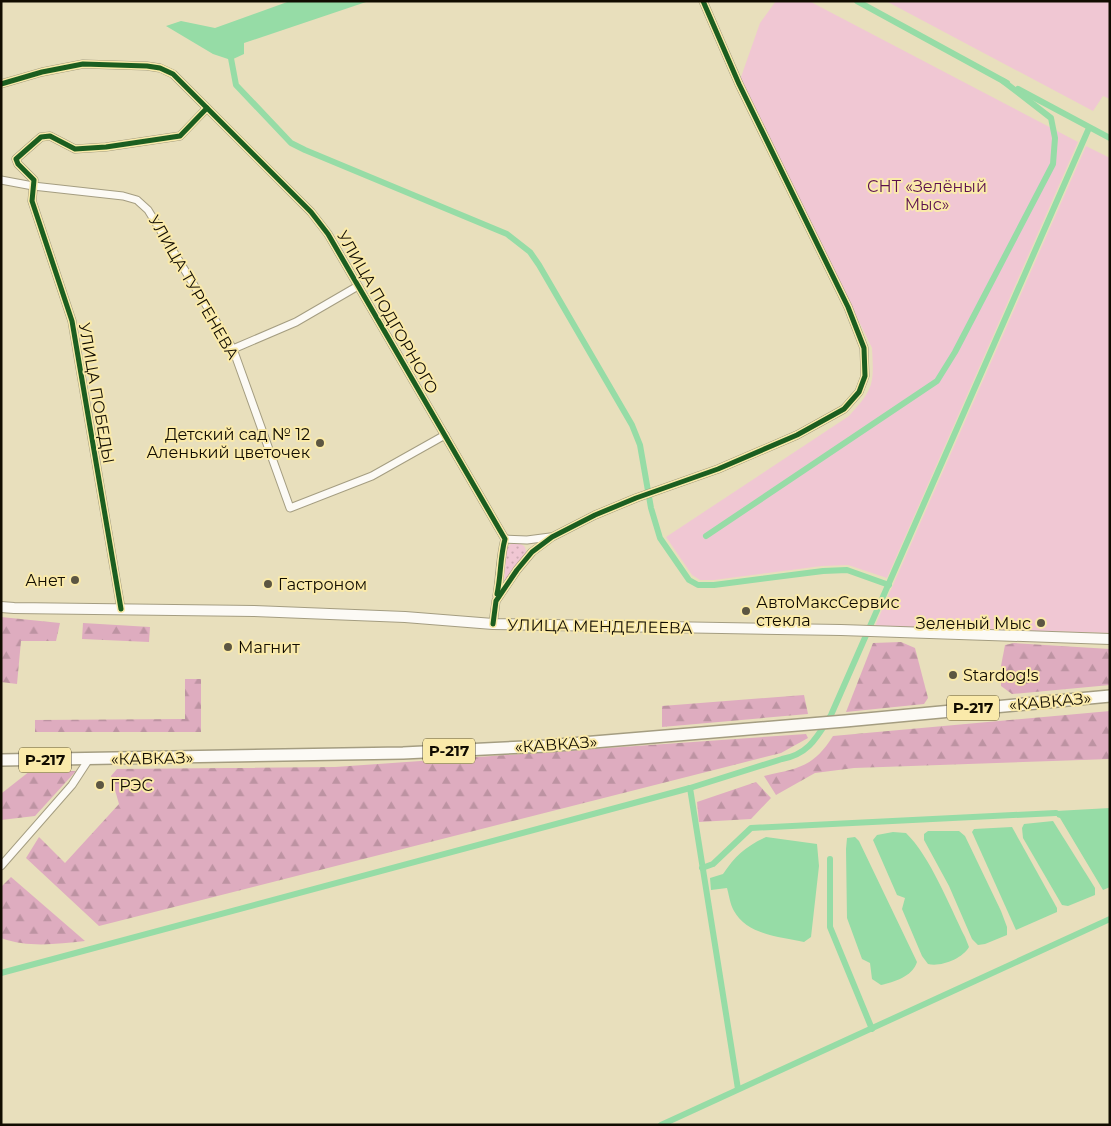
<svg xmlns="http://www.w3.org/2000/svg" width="1111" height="1126" font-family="Montserrat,sans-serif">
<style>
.grass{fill:url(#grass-dots)}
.forest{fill:url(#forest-firs)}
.garden{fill:#f0c7d3}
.water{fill:#96dca6}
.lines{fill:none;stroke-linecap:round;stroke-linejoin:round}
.canal{stroke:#96dca6;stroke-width:6}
.minor-casing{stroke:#a49d81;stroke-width:9}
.secondary-casing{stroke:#a49d81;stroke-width:12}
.trunk-casing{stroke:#a49d81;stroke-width:14}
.minor{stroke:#fcfaf5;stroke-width:7}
.secondary{stroke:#fcfaf5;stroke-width:10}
.trunk{stroke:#fcfaf5;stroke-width:11}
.cycleway-casing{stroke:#faeaaa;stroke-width:8}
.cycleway{stroke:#1b5e20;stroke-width:5}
.poi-dot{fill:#5c5642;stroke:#faeaaa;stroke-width:2}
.labels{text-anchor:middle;stroke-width:4;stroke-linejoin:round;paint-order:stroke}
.shield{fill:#faeaaa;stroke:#574f33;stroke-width:1}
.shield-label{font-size:15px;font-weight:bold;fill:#110c00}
.park-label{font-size:16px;fill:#5b104f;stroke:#faeaaa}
.street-label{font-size:16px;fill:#110c00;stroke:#faeaaa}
.poi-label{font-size:16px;fill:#110c00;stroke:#faeaaa;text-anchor:start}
</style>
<defs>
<pattern id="grass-dots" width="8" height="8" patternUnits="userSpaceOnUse" patternTransform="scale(1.25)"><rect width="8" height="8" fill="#f0c7d3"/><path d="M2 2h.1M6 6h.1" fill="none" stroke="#cdaab3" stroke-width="1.8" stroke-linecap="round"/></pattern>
<pattern id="forest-firs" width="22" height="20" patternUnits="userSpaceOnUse" patternTransform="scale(1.25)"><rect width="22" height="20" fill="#deacbf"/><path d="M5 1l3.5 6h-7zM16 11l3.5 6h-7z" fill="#bd93a2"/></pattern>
</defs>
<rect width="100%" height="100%" fill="#e8dfbc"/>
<path class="grass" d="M516 543C523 544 526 546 526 553L504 582 507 547 511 544Z"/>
<g class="forest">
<polygon points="1,617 60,623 56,641 21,641 17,684 1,682"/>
<polygon points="83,623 150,627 149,642 82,639"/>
<polygon points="901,642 915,648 928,698 924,704 846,712 873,643"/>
<polygon points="1014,643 1110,649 1110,685 1012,694 1001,686 1001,666 1005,645"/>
<polygon points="185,679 201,679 201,732 35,732 35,720 185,719"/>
<polygon points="804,695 808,714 662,727 662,706"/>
<path d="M1110 711V759L854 768 815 773 776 795 764 776C798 768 813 768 833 736Z"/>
<polygon points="806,734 808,738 781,753 99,926 26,858 39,837 65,863 119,804 111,776 117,769 335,767"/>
<polygon points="30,771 76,771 35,816 1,820 2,793"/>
<polygon points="756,782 771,798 751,819 699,822 697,802"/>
<path d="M11 877 85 941C56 944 29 948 1 938V887Z"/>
</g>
<g class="garden">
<path d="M776 1H809L1078 142 887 578 848 565 822 566 714 580H700L692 575 666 537 849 416C874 389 874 384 872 348L740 80 760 23Z"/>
<polygon points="886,1 1110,1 1110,99 1103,96 1093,111"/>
<polygon points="1086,146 1110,158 1110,633 875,626"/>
</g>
<g class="water">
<polygon points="290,1 369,1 244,43 244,54 231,60 213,54 166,26 181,21 215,28"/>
<polygon points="1110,808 1110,887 1103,890 1060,818 1057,817 1056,811"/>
<polygon points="1053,821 1095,888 1095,895 1068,906 1062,905 1023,838 1022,828 1024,824"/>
<polygon points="1012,827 1057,908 1057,912 1016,930 972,832 974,829"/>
<polygon points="928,831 959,831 965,836 1001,911 1007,927 1007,935 985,944 978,945 972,939 949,886 924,840 924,834"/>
<path d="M893 832 906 833C930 856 950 907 965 937L969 947C962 959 941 967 928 964L922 956 902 909 905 898 897 895 873 840 877 835Z"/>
<path d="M766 837 817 844 819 866 811 937 804 942C781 937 747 935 734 911 730 904 729 895 727 888L711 890 710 878 723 874C735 856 746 846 766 837Z"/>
<path d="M855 837 859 841 917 962C912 977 894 982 881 985L872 979 870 963 862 959 847 918 846 849 847 838Z"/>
</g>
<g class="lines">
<g class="canal">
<polyline points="857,1 1007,83"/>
<polyline points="230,53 236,85 291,143 305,150 507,234 530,252 539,265 632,425 640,445 651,508 660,538 689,580 698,585 714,585 823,571 847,570 889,585"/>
<polyline points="1018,89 1110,138"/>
<polyline points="706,536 937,381 955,352 1053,164 1055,138 1051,118 1003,81"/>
<polyline points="690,788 738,1089"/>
<polyline points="830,859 830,927 872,1029"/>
<polyline points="702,868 713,864 751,828 1056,813"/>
<path d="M1 973 690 788 782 759C809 754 817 737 831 715L1089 128"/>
<polyline points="661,1125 1110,919"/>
</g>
<g class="minor-casing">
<g id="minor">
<path d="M1 84 42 72 83 64 147 66 160 68 173 74 311 212 328 234 505 539C500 558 500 577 497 596"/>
<polyline points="1,180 33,186 123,196 137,200 148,210 233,349 290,508 372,476 445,435"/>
<polyline points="233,349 296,322 358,286"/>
<polyline points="505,539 527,540 550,537"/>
<polyline points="121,609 72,321 32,201 34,180 18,164 16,159 41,137 50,136 75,149 106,147 180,136 207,108"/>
<polyline points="493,624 496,601 517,570 532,552 552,537 595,515 636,498 718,469 797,435 844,409 859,392 865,376 864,348 848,307 739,84 703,1"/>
<polyline points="1,866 72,785 89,759"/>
</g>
</g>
<g class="secondary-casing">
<polyline id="secondary" points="1,607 14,608 254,611 405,617 493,624 841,630 1110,639"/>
</g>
<g class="trunk-casing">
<polyline id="trunk" points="1,760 403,753 546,746 845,721 1110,696"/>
</g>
<use href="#minor" class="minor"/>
<use href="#secondary" class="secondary"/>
<use href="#trunk" class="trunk"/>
<g class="cycleway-casing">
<g id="cycleway">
<path d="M1 84 42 72 83 64 147 66 160 68 173 74 311 212 328 234 505 539C500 557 501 576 497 594"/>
<polyline points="121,609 72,321 32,201 34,180 18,164 16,159 41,137 50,136 75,149 106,147 180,136 207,108"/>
<polyline points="493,624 496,601 517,570 532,552 552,537 595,515 636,498 718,469 797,435 844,409 859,392 865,376 864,348 848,307 739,84 703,1"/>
</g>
</g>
<use href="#cycleway" class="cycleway"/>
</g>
<g class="poi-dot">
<circle cx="320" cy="443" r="5"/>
<circle cx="75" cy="580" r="5"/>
<circle cx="268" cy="584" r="5"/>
<circle cx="746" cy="611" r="5"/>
<circle cx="1041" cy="623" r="5"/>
<circle cx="228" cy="647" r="5"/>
<circle cx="953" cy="675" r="5"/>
<circle cx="100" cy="785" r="5"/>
</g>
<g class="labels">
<g class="shield">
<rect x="947" y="695.5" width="52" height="25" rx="4"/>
<rect x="423" y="738.5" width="52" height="25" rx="4"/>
<rect x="19" y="747.5" width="52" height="25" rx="4"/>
</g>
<g class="shield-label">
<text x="973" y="713">Р-217</text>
<text x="449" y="756">Р-217</text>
<text x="45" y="765">Р-217</text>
</g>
<g class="park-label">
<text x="927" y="192">СНТ «Зелёный<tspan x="927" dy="18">Мыс»</tspan></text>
</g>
<g class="street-label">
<text transform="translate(194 287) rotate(60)" y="6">УЛИЦА ТУРГЕНЕВА</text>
<text transform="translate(388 312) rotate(60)" y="6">УЛИЦА ПОДГОРНОГО</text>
<text transform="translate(97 393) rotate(80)" y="6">УЛИЦА ПОБЕДЫ</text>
<text transform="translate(600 626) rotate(1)" y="6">УЛИЦА МЕНДЕЛЕЕВА</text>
<text transform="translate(1050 701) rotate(-5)" y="6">«КАВКАЗ»</text>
<text transform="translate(556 744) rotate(-4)" y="6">«КАВКАЗ»</text>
<text transform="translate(152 758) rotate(-1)" y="6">«КАВКАЗ»</text>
</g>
<g class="poi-label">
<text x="310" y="440" text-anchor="end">Детский сад № 12<tspan x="310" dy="18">Аленький цветочек</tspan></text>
<text x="65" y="586" text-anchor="end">Анет</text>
<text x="278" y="590">Гастроном</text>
<text x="756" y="608">АвтоМаксСервис<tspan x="756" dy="18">стекла</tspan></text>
<text x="1031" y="629" text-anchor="end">Зеленый Мыс</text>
<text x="238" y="653">Магнит</text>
<text x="963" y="681">Stardog!s</text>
<text x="110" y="791">ГРЭС</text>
</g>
</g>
<rect width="1111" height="1126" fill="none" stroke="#110c00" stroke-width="5"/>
</svg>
